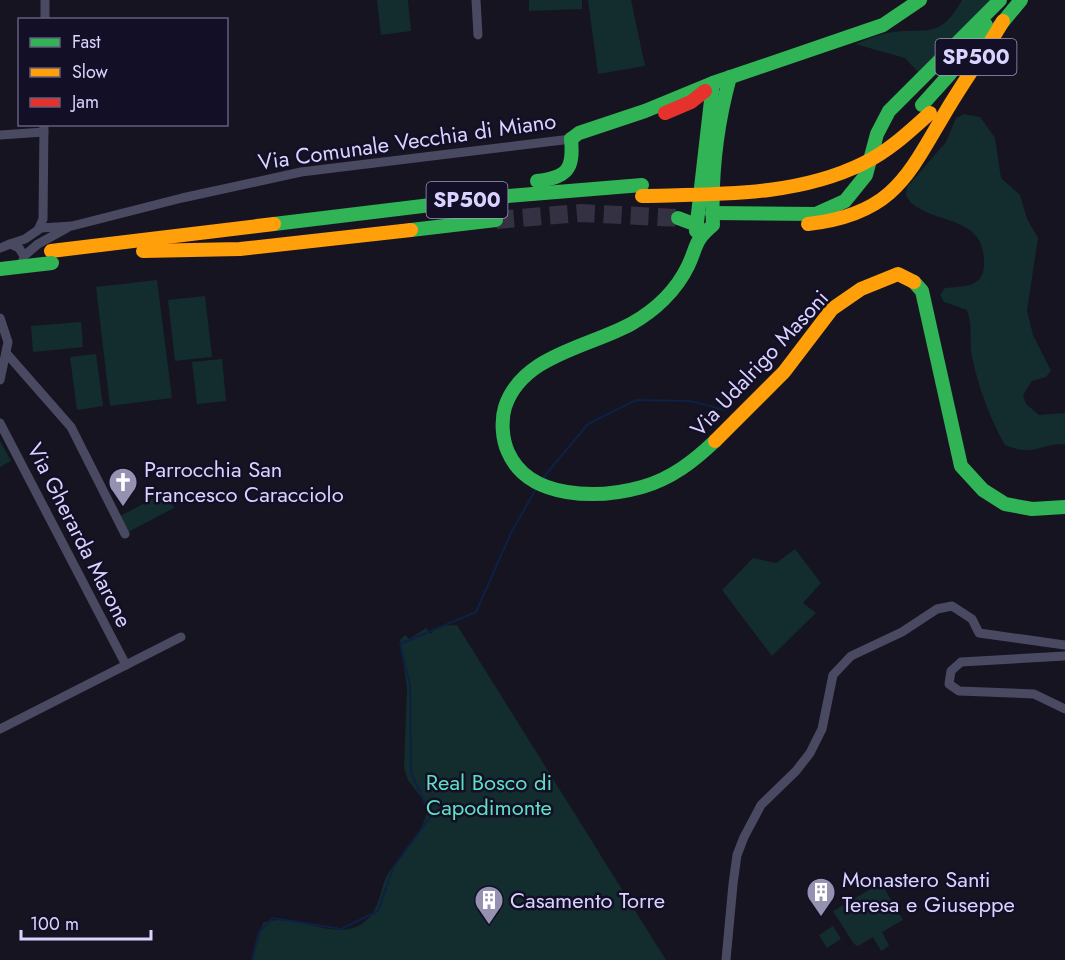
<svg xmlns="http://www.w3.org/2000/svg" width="1065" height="960" font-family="Jost,sans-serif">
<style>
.green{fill:#132c2d}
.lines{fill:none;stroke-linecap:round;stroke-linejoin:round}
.stream{stroke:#0d2144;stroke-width:2}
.highway-tunnel{stroke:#333142;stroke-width:18;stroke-dasharray:18 9;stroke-linecap:butt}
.street{stroke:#4a4962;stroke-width:9}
.fast{stroke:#30b455;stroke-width:14}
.slow{stroke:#ff9f0a;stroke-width:14}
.jam{stroke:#e5322d;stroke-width:14}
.fast-bridge{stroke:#30b455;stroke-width:14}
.slow-bridge{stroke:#ff9f0a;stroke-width:14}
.labels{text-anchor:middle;stroke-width:5;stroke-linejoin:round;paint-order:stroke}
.shield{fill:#130f26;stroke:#9e99be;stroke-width:1.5}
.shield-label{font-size:21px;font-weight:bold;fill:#d9d4ff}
.street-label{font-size:22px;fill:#d9d4ff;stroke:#130f26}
.poi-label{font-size:22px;fill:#d9d4ff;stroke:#130f26;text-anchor:start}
.park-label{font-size:22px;fill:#5fe0c0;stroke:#130f26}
</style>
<rect width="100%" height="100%" fill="#161421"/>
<g class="green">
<polygon points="377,0 408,0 411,31 381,35"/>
<polygon points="529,0 582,0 582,9 529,11"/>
<polygon points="588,0 631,0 645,66 598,74"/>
<path d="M962 0H992L918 72 905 58 855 44C866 40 876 35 887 33 925 26 939 42 962 0Z"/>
<path d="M964 114 980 117 995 138 1001 178 1020 195 1027 219 1038 238 1027 310 1033 335 1051 371 1046 377 1032 381 1023 395 1026 404 1039 415 1065 413V444C1038 444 1034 457 1005 445 990 419 978 386 972 357 969 341 973 325 967 310L944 302 940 295 945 288C962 286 983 289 984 265 987 210 924 227 906 196L907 187 946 142 956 118Z"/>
<polygon points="157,280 172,398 110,406 96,287"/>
<polygon points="205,296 212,357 175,361 168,300"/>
<polygon points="81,322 83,347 33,352 31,326"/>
<polygon points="96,354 103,406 77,410 70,357"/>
<polygon points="222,359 226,401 197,404 192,362"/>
<polygon points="0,441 11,461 0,467"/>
<polygon points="166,492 174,508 128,532 120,516"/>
<polygon points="795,549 821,583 803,603 816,613 772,656 722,590 753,558 776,563"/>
<path d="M457 625 666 960H252L263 923C295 909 345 951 372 914 381 901 381 884 389 872 404 850 425 833 428 806L408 780 404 768 407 688 400 640 405 635 409 639 426 628 430 634 440 626Z"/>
<polygon points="881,883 903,920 882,932 889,946 881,951 873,937 858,946 854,944 833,911"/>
<polygon points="833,926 841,939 827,948 819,935"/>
</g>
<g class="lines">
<g class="stream">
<polyline points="542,479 588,424 636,400 690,401 725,410"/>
<polyline points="252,960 259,932 273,918 341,929 378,911 394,866 431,816 411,773 410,685 400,644 476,612 511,533 536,489"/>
</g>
<polyline class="highway-tunnel" points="496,220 581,213 678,218"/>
<g class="street">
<polyline points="476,0 478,35"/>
<polyline points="45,20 45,0"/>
<polyline points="0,135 44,132"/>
<polyline points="38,230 43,219 44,124"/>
<polyline points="10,244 25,239 41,228 72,226 182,198 301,172 571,139"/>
<polyline points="0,248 10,244 19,248 24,256 21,268"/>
<polyline points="24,256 38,244 67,228"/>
<polyline points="0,318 8,342 0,380"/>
<polyline points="7,354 71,427 125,534"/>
<polyline points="0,423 126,665"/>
<polyline points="1065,656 961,662 951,671 949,684 959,691 1034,694 1065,709"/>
<polyline points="0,729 181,637"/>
<polyline points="726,960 733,884 737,855 744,837 761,805 796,771 810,753 822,729 833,675 851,656 902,632 937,609 952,606 972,619 979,633 1065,645"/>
</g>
<g class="fast">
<polyline points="997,29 1021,0"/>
<polyline points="922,105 949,75 986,25"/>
<polyline points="571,139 579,133 645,111 713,83 883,25 920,0"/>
<path d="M537 181C567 177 574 170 571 139"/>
<polyline points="712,213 816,214 845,201 866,175 877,134 889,111 1000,0"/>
<polyline points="678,218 694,224"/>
<polyline points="274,224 497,197 642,185"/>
<polyline points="411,230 496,220"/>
<polyline points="696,231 713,83"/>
<polyline points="914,282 922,291 961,466 983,490 1005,504 1032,509 1065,507"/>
<path d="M715 441C694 461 671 479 642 487 599 499 529 500 508 452 502 439 501 420 505 407 522 355 589 347 631 324 654 311 676 291 688 266 698 245 693 242 713 225 711 176 717 124 730 77"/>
</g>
<g class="slow">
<path d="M808 224C897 214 909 172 951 103 968 75 987 49 1003 21"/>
<polyline points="51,251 274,224"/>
<polyline points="143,251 240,249 411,230"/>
<polyline points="715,441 784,372 832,309 861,289 898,274 914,282"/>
</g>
<polyline class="jam" points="665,113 691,102 705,91"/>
<polyline class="fast-bridge" points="0,269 52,263"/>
<path class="slow-bridge" d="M642 196C716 194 796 197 864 163 889 151 910 131 930 113"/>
</g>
<defs>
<g id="church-pin" transform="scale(1.5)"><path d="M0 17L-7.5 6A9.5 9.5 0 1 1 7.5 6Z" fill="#9591b1" stroke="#130f26"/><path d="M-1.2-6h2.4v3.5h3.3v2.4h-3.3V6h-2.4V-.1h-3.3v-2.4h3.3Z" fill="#fff"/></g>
<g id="building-pin" transform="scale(1.5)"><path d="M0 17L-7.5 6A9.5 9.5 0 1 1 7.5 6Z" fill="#9591b1" stroke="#130f26"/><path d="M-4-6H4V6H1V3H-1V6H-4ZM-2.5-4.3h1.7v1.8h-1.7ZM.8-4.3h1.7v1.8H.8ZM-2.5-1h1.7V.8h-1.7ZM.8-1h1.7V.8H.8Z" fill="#fff"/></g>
</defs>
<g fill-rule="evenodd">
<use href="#church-pin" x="123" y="482"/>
<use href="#building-pin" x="821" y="892"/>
<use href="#building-pin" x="489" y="900"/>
</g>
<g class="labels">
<g class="shield">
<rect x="935.5" y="39" width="81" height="36" rx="4.5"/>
<rect x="426.5" y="182" width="81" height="36" rx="4.5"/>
</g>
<g class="shield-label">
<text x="976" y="64">SP500</text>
<text x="467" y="207">SP500</text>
</g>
<g class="street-label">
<text transform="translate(407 141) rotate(-8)" y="8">Via Comunale Vecchia di Miano</text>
<text transform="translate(759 363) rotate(-47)" y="8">Via Udalrigo Masoni</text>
<text transform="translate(80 535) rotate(63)" y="8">Via Gherarda Marone</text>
</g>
<g class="poi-label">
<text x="144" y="477">Parrocchia San<tspan x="144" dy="25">Francesco Caracciolo</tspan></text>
<text x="842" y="887">Monastero Santi<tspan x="842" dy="25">Teresa e Giuseppe</tspan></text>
<text x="510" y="908">Casamento Torre</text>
</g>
<g class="park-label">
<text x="489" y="790">Real Bosco di<tspan x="489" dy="25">Capodimonte</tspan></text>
</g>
</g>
<rect x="18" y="18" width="210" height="108" fill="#130f26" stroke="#625e7d" stroke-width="1.5"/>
<rect x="30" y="38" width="30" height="9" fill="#30b455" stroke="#625e7d" stroke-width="1.5"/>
<text x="72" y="48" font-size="18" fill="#d9d4ff">Fast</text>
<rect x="30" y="68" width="30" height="9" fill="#ff9f0a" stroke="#625e7d" stroke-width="1.5"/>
<text x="72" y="78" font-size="18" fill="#d9d4ff">Slow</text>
<rect x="30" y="98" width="30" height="9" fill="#e5322d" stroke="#625e7d" stroke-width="1.5"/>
<text x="72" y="108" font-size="18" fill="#d9d4ff">Jam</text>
<path d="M21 930v9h130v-9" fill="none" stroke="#d9d4ff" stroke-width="3"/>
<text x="30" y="930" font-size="18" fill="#d9d4ff" stroke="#130f26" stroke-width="4.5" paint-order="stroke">100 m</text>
</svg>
